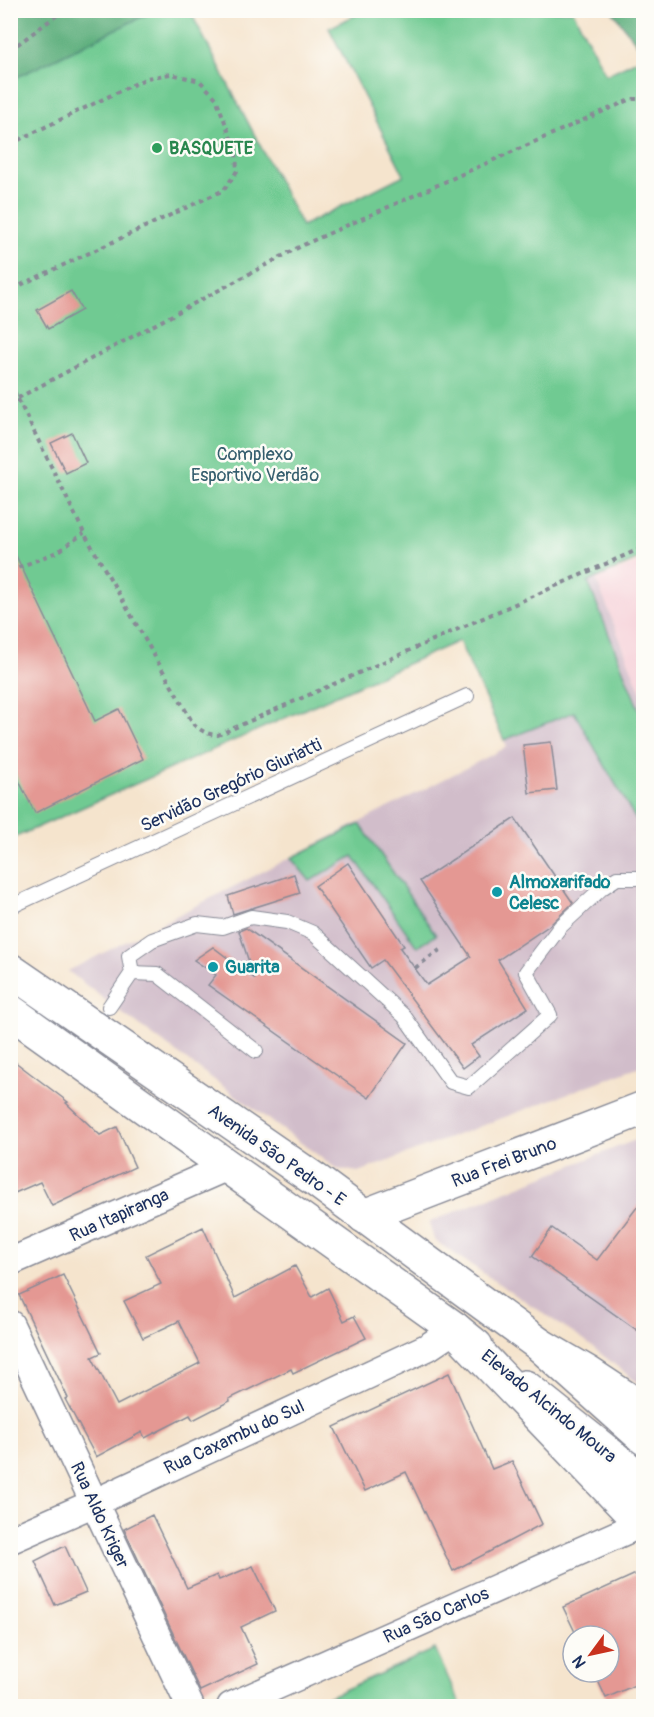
<svg xmlns="http://www.w3.org/2000/svg" width="654" height="1717" font-family="Pangolin,sans-serif">
<style>
.built{fill:#f6cfd8}
.industrial{fill:#d1bdca}
.green{fill:#70ca92;stroke:#467c78;stroke-width:1.5}
.forest{fill:#5cae7c;stroke:#3c6e6d;stroke-width:1.5}
.building{fill:#e49893}
.lines{fill:none;stroke-linecap:round;stroke-linejoin:round}
.lane-casing{stroke:#888a96;stroke-width:16}
.street-casing{stroke:#888a96;stroke-width:30}
.secondary-casing{stroke:#888a96;stroke-width:36}
.highway-casing{stroke:#888a96;stroke-width:36}
.path{stroke:#888a96;stroke-width:4;stroke-dasharray:4.5 4.5;stroke-linecap:butt}
.lane{stroke:#fff;stroke-width:14}
.street{stroke:#fff;stroke-width:27}
.secondary{stroke:#fff;stroke-width:33}
.highway{stroke:#fff;stroke-width:33}
.leisure-dot{fill:#2e9e5b;stroke:#fdfcf7;stroke-width:2}
.culture-dot{fill:#0f9aa8;stroke:#fdfcf7;stroke-width:2}
.labels{text-anchor:middle;stroke-width:5;stroke-linejoin:round;paint-order:stroke}
.leisure-label{font-size:18px;font-weight:bold;fill:#27864d;stroke:#fdfcf7;text-anchor:start}
.park-label{font-size:18px;fill:#355e6e;stroke:#fdfcf7}
.street-label{font-size:18px;fill:#1b2f5e;stroke:#fdfcf7}
.culture-label{font-size:18px;font-weight:bold;fill:#0d838f;stroke:#fdfcf7;text-anchor:start}
</style>
<rect width="100%" height="100%" fill="#fdfcf7"/>
<filter id="ink" filterUnits="userSpaceOnUse"><feTurbulence type="fractalNoise" baseFrequency=".0167" numOctaves="2"/><feDisplacementMap in="SourceGraphic" scale="12" xChannelSelector="R" yChannelSelector="G"/><feConvolveMatrix kernelMatrix="1 2 1 2 8 2 1 2 1" color-interpolation-filters="sRGB"/></filter>
<filter id="wash" filterUnits="userSpaceOnUse"><feTurbulence type="fractalNoise" baseFrequency=".008" numOctaves="4" result="noise"/><feDisplacementMap in="SourceGraphic" scale="24" xChannelSelector="R" yChannelSelector="G"/><feGaussianBlur stdDeviation="1.35" result="paint"/><feColorMatrix in="noise" values="0 0 0 0 0 0 0 0 0 0 0 0 0 0 0 0 0 1.4 0 .05"/><feComposite in="paint" operator="in"/></filter>
<g filter="url(#wash)">
<rect width="100%" height="100%" fill="#f5e4cd"/>
<polygon class="built" points="643,560 643,698 596,579"/>
<g class="industrial">
<polygon points="596,579 643,698 643,1065 359,1172 337,1169 118,1010 68,971 507,747 460,641"/>
<polygon points="643,1137 643,1387 586,1342 434,1240 429,1222"/>
</g>
<g class="green">
<polygon points="11,11 190,11 302,226 404,175 329,28 364,11 573,11 606,75 639,59 643,68 643,557 588,582 643,720 643,832 574,712 504,740 459,641 11,839"/>
<polygon points="360,824 436,935 417,947 353,856 310,881 291,858"/>
<polygon points="435,1649 461,1706 308,1706"/>
</g>
<g class="forest">
<polygon points="11,10 154,10 154,11 11,80"/>
<polygon points="612,11 643,11 643,52"/>
</g>
<g id="blocks">
<g class="building">
<polygon points="71,291 82,310 48,329 37,310"/>
<polygon points="72,433 86,463 66,473 51,443"/>
<polygon points="10,543 95,721 119,709 143,759 35,813 10,763"/>
<polygon points="551,742 557,790 529,793 523,745"/>
<polygon points="515,818 573,903 550,925 498,960 528,1008 471,1045 479,1056 463,1068 383,960 371,968 315,886 348,863 404,946 400,948 427,985 471,957 420,881"/>
<polygon points="294,874 300,893 233,914 228,896"/>
<polygon points="246,928 407,1043 369,1098 208,985 216,975 194,960 213,947 254,978 239,931"/>
<polygon points="10,1058 68,1102 66,1103 100,1135 117,1127 135,1167 52,1206 40,1182 10,1195"/>
<polygon points="644,1198 644,1335 532,1256 552,1228 597,1260"/>
<polygon points="203,1227 235,1298 295,1266 312,1297 328,1288 344,1321 354,1316 366,1338 293,1373 291,1369 229,1399 230,1401 193,1420 190,1415 145,1438 142,1432 96,1457 65,1399 68,1398 19,1295 63,1275 101,1353 92,1357 117,1405 200,1363 179,1321 143,1338 124,1301 161,1284 146,1255"/>
<polygon points="449,1373 492,1469 512,1461 542,1524 453,1571 406,1472 365,1491 334,1427"/>
<polygon points="152,1515 187,1588 217,1575 219,1580 253,1566 275,1611 241,1627 258,1664 200,1691 124,1529"/>
<polygon points="65,1546 86,1592 55,1605 35,1561"/>
<polygon points="638,1573 644,1584 644,1681 606,1698 594,1672 609,1672 609,1636 577,1636 563,1607"/>
</g>
</g>
</g>
<g filter="url(#ink)">
<use href="#blocks" fill-opacity="0" stroke="#888a96" stroke-width="1.5"/>
<g class="lines">
<g class="lane-casing">
<g id="lane">
<polyline points="10,907 467,696"/>
<polyline points="132,973 157,974 256,1051"/>
<polyline points="109,1007 132,973 129,956 152,940 197,924 223,927 251,917 287,922 313,933 404,1016 451,1082 469,1087 550,1015 526,972 560,927 602,888 617,878 637,878"/>
</g>
</g>
<g class="street-casing">
<g id="street">
<polyline points="10,1262 227,1167"/>
<polyline points="10,1324 190,1706"/>
<polyline points="10,1540 94,1503 428,1347 455,1329"/>
<polyline points="231,1706 641,1524"/>
</g>
</g>
<g class="secondary-casing">
<g id="secondary">
<polyline points="10,970 317,1181 443,1274 540,1345 644,1438"/>
<path d="M10 1011C158 1117 307 1222 455 1329L476 1346"/>
<polyline points="364,1216 644,1108"/>
<polyline points="525,1387 644,1482"/>
</g>
</g>
<g class="highway-casing">
<g id="highway">
<polyline points="455,1329 644,1526"/>
<polyline points="540,1345 588,1373 644,1410"/>
</g>
</g>
<g class="path">
<polyline points="10,50 64,10"/>
<polyline points="10,144 147,78 171,74 200,81 216,98 236,152 237,171 224,190 10,290"/>
<path d="M10 383 84 533 194 725C202 731 208 735 218 735L644 547"/>
<polyline points="18,398 303,245 606,110 632,99 644,99"/>
<polyline points="10,571 59,551 84,533"/>
<polyline points="415,968 444,947"/>
</g>
<use href="#lane" class="lane"/>
<use href="#street" class="street"/>
<use href="#secondary" class="secondary"/>
<use href="#highway" class="highway"/>
</g>
</g>
<circle class="leisure-dot" cx="157" cy="148" r="6"/>
<g class="culture-dot">
<circle cx="497" cy="892" r="6"/>
<circle cx="213" cy="967" r="6"/>
</g>
<g class="labels">
<g class="leisure-label">
<text x="169" y="154">BASQUETE</text>
</g>
<g class="park-label">
<text x="255" y="460">Complexo<tspan x="255" dy="21">Esportivo Verdão</tspan></text>
</g>
<g class="street-label">
<text transform="translate(231 785) rotate(-25)" y="6">Servidão Gregório Giuriatti</text>
<text transform="translate(277 1155) rotate(35)" y="6">Avenida São Pedro - E</text>
<text transform="translate(504 1162) rotate(-21)" y="6">Rua Frei Bruno</text>
<text transform="translate(119 1215) rotate(-24)" y="6">Rua Itapiranga</text>
<text transform="translate(549 1406) rotate(39)" y="6">Elevado Alcindo Moura</text>
<text transform="translate(234 1437) rotate(-25)" y="6">Rua Caxambu do Sul</text>
<text transform="translate(100 1515) rotate(65)" y="6">Rua Aldo Kriger</text>
<text transform="translate(436 1615) rotate(-24)" y="6">Rua São Carlos</text>
</g>
<g class="culture-label">
<text x="509" y="888">Almoxarifado<tspan x="509" dy="21">Celesc</tspan></text>
<text x="225" y="973">Guarita</text>
</g>
</g>
<rect width="654" height="1717" fill="none" stroke="#fdfcf7" stroke-width="36"/>
<g transform="translate(591 1654) rotate(237)"><circle r="28" fill="#fdfcf7" stroke="#a3aaba" stroke-width="1.5"/>
<path d="M0-4.5L10 22L0 15L-10 22Z" fill="#c8321e"/>
<text y="-9" font-size="16" font-weight="bold" text-anchor="middle" fill="#1b2f5e">N</text>
</g>
</svg>
